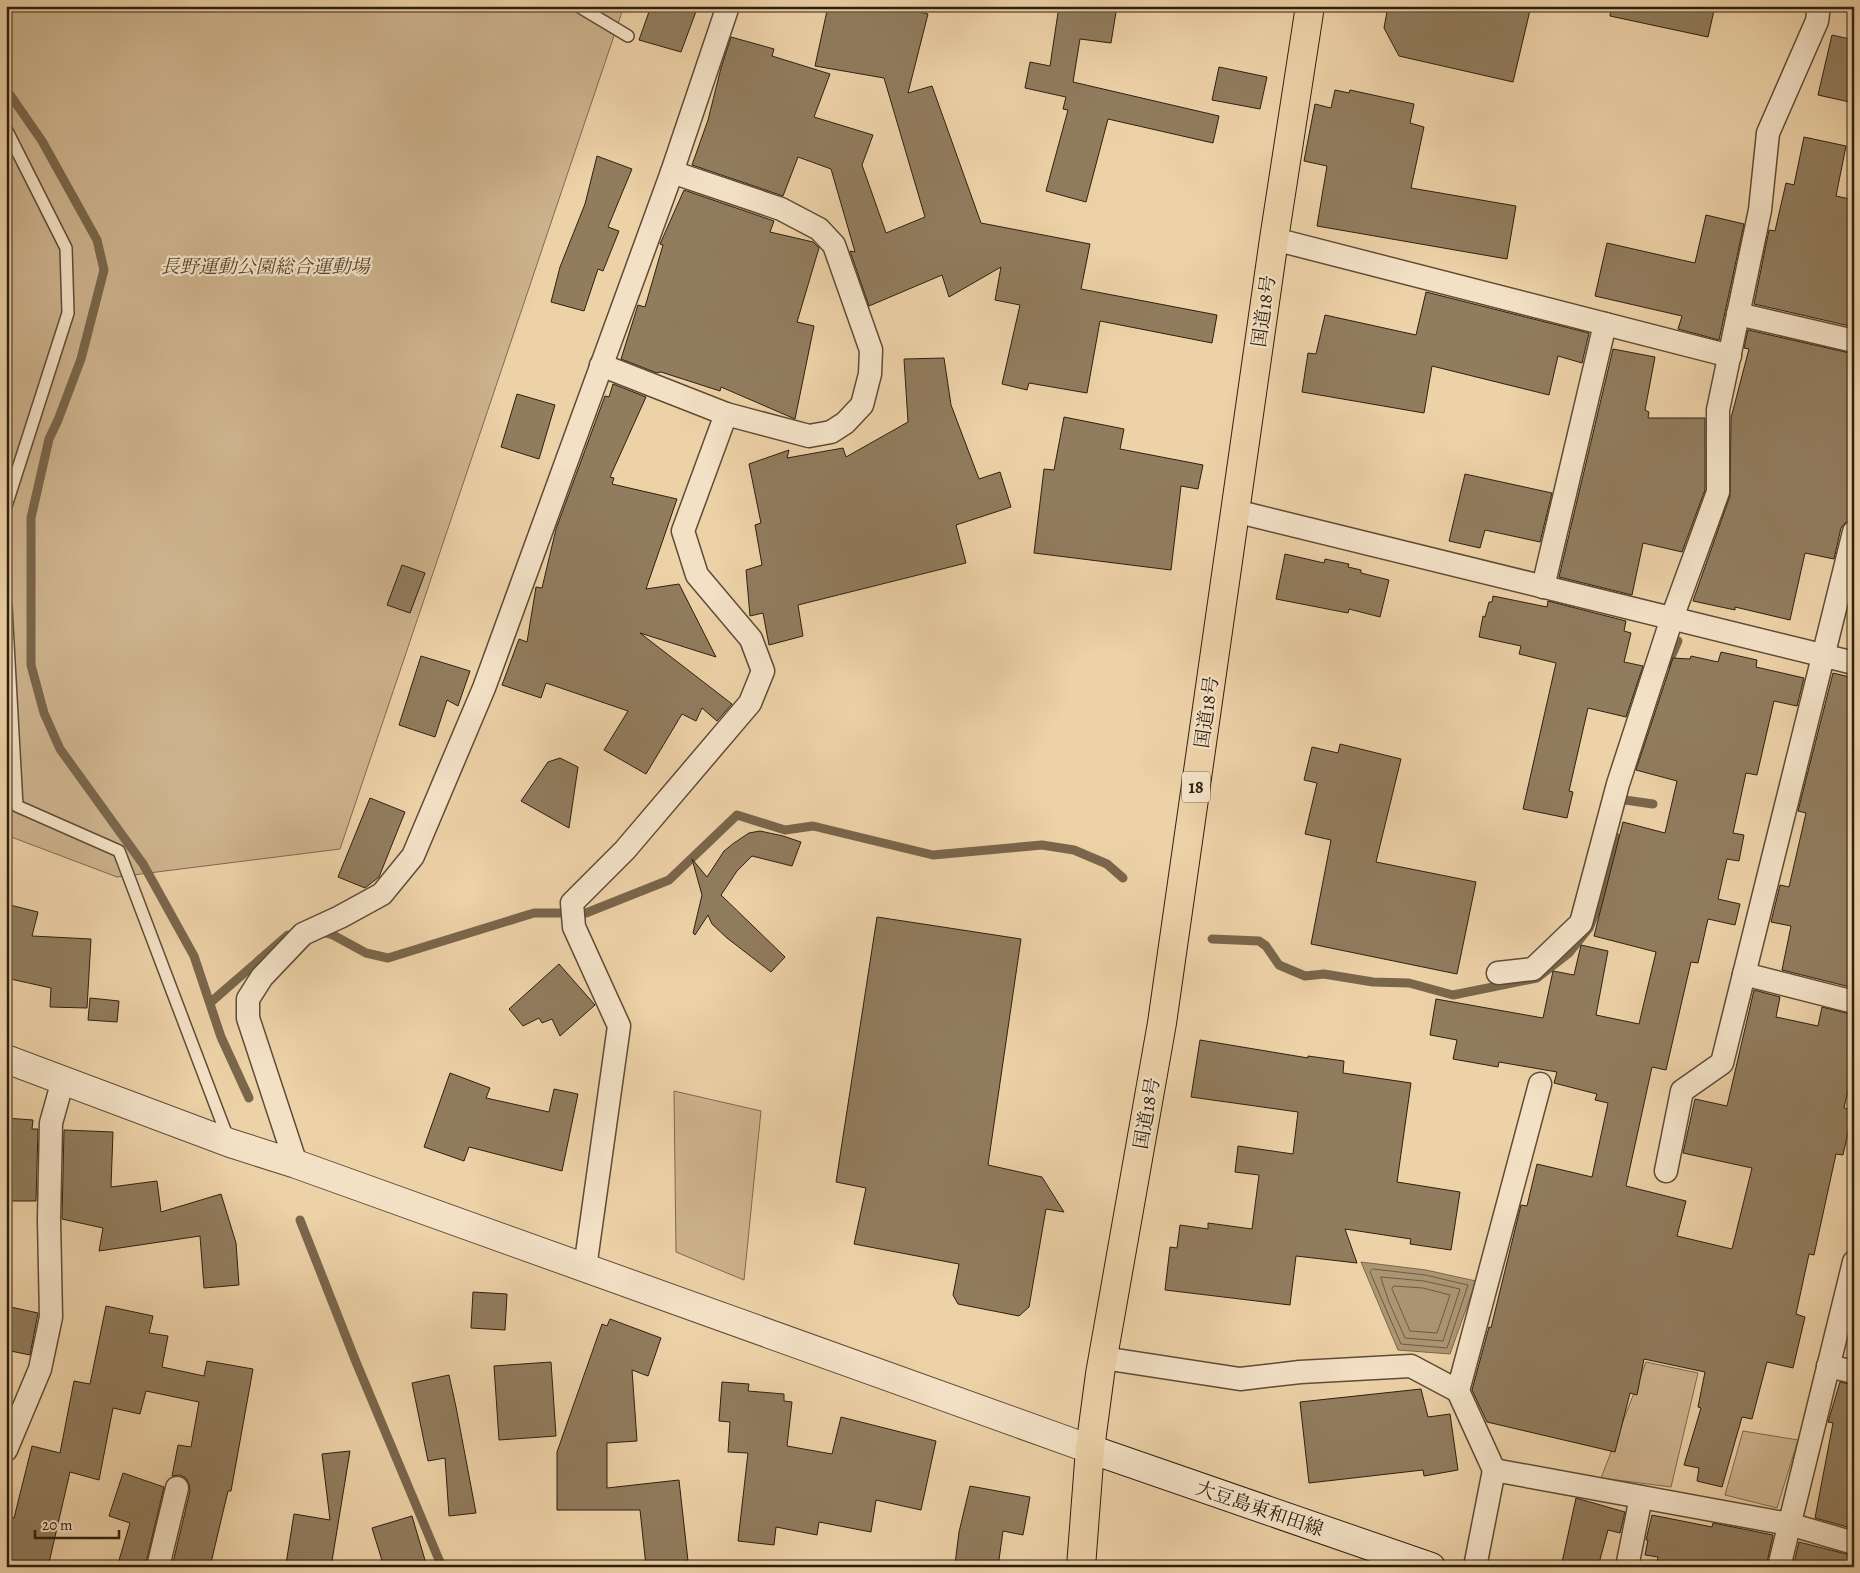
<svg xmlns="http://www.w3.org/2000/svg" width="1860" height="1573" font-family="Alegreya,'Noto Serif JP',serif">
<style>
.green{fill:#cdb38d;stroke:#7e6a4e}
.water{fill:#ac9573;stroke:#7a664b}
.lines{fill:none;stroke-linecap:round;stroke-linejoin:round}
.shore{stroke:#6d5a41;stroke-width:1}
.stream{stroke:#7a664b;stroke-width:9}
.building{fill:#917c5e;stroke:#2e200f}
.service-casing{stroke:#5e4c35;stroke-width:14}
.minor-casing{stroke:#5e4c35;stroke-width:25}
.tertiary-casing{stroke:#5e4c35;stroke-width:30}
.secondary-casing{stroke:#2e200f;stroke-width:30}
.trunk-casing{stroke:#2e200f;stroke-width:30}
.service{stroke:#f3e1c6;stroke-width:11}
.minor{stroke:#f3e1c6;stroke-width:22}
.tertiary{stroke:#f3e1c6;stroke-width:28}
.secondary{stroke:#f3e1c6;stroke-width:28}
.trunk{stroke:#edd1a7;stroke-width:28}
.labels{text-anchor:middle;stroke-width:4.5;stroke-linejoin:round;paint-order:stroke}
.shield{fill:#f3e1c6;stroke:#695a46;stroke-width:1}
.shield-label{font-size:18px;font-weight:bold;fill:#2e200f}
.park-label{font-size:19px;font-style:italic;fill:#56452e;stroke:#f3e1c6}
.street-label{font-size:19px;fill:#2e200f;stroke:#f3e1c6}
</style>
<rect width="100%" height="100%" fill="#edd1a7"/>
<filter id="stains"><feTurbulence type="fractalNoise" baseFrequency=".004" numOctaves="4"/><feColorMatrix values="0 0 0 0 .2 0 0 0 0 .09 0 0 0 0 .02 0 0 0 .5 -.17"/></filter>
<radialGradient id="worn" r=".72"><stop offset=".6" stop-color="#630" stop-opacity="0"/><stop offset="1" stop-color="#630" stop-opacity=".3"/></radialGradient>
<g class="green">
<polygon points="6,6 624,6 340,849 117,877 6,835"/>
<polygon points="674,1091 761,1111 744,1280 676,1252"/>
<polygon points="1646,1362 1698,1373 1671,1487 1601,1478"/>
<polygon points="1743,1431 1798,1440 1777,1508 1725,1495"/>
</g>
<polygon class="water" points="1361,1262 1426,1270 1476,1281 1450,1354 1398,1350"/>
<g class="lines">
<g class="shore">
<polygon points="1373,1269 1425,1275 1468,1285 1447,1348 1401,1344 1370,1272"/>
<polygon points="1381,1277 1424,1281 1460,1289 1443,1341 1405,1338 1389,1302"/>
<polygon points="1394,1286 1423,1288 1450,1295 1437,1333 1410,1331 1392,1289"/>
</g>
<g class="stream">
<polyline points="6,89 42,141 97,240 104,270 81,359 58,420 49,439 31,518 31,665 44,713 60,749 143,864 194,956 221,1037 249,1098"/>
<polyline points="1668,664 1678,641"/>
<polyline points="1625,800 1653,804"/>
<polyline points="319,931 333,935 366,953 388,958 534,913 586,913 669,880 737,815 785,830 813,826 933,855 1042,845 1074,850 1107,864 1123,878"/>
<polyline points="1212,939 1259,941 1266,946 1279,965 1305,976 1324,974 1373,982 1409,983 1453,995 1537,978 1569,953 1589,928 1598,906 1615,836"/>
<polyline points="211,1002 288,935"/>
<polyline points="300,1220 356,1362 442,1567"/>
</g>
</g>
<g class="building">
<polygon points="651,6 698,6 681,52 639,40"/>
<polygon points="828,6 912,6 911,10 928,14 908,93 932,86 981,223 1090,244 1081,289 1217,315 1212,343 1100,321 1087,393 1029,383 1027,390 1002,384 1020,305 995,300 1001,267 949,297 942,275 869,306 850,251 855,252 831,169 798,157 783,196 692,165 708,120 721,68 731,37 774,49 772,56 830,74 814,117 873,135 862,165 886,233 925,217 884,78 815,66"/>
<polygon points="1059,6 1117,6 1111,43 1080,39 1073,82 1219,116 1213,143 1108,119 1086,202 1046,191 1068,110 1063,109 1066,97 1025,88 1030,62 1050,66"/>
<polygon points="1388,6 1531,6 1513,82 1399,56 1384,28"/>
<polygon points="1611,6 1715,6 1708,37 1610,16"/>
<polygon points="1832,35 1854,40 1854,103 1818,95"/>
<polygon points="1219,67 1267,77 1260,109 1212,100"/>
<polygon points="1335,90 1349,93 1350,90 1414,104 1410,123 1424,127 1411,188 1516,206 1507,259 1317,226 1327,166 1304,161 1315,104 1331,108"/>
<polygon points="1804,137 1846,146 1836,196 1854,200 1854,327 1754,304 1769,230 1775,231 1786,183 1794,185"/>
<polygon points="597,156 632,169 608,227 619,231 603,271 598,269 584,311 551,302 560,267 585,204"/>
<polygon points="684,190 774,221 770,232 813,242 819,248 797,322 814,326 795,419 721,387 720,391 661,372 657,373 621,359 638,305 645,307 663,245 660,244"/>
<polygon points="1706,215 1744,224 1719,340 1678,329 1682,316 1595,296 1607,243 1695,263"/>
<polygon points="1426,292 1589,333 1582,363 1558,356 1549,395 1432,366 1424,413 1302,392 1308,353 1316,354 1325,315 1416,335"/>
<polygon points="1748,330 1854,354 1854,437 1848,464 1854,464 1854,519 1845,523 1841,528 1834,559 1805,553 1790,620 1735,607 1735,610 1693,601 1730,496 1731,418 1749,349 1744,348"/>
<polygon points="1613,349 1655,357 1645,410 1649,412 1648,418 1705,418 1705,490 1682,552 1643,543 1632,595 1559,577"/>
<polygon points="944,358 951,405 979,479 1000,472 1011,507 956,525 966,563 798,605 803,636 769,645 763,613 750,616 746,570 762,565 755,525 761,523 749,464 789,450 787,458 843,448 846,457 908,422 904,359"/>
<polygon points="613,384 646,397 610,477 614,478 612,484 677,499 646,589 679,584 716,657 640,633 732,704 717,721 702,708 696,721 682,714 646,774 604,750 628,711 546,683 541,698 502,685 519,639 527,642 536,587 542,588 556,529 605,396 609,397"/>
<polygon points="517,394 555,405 539,459 501,447"/>
<polygon points="1064,417 1124,429 1120,449 1203,465 1198,489 1181,486 1171,570 1034,553 1044,469 1054,470"/>
<polygon points="1465,474 1552,493 1540,542 1485,530 1480,548 1449,541"/>
<polygon points="1285,554 1324,563 1325,559 1349,564 1348,567 1361,570 1361,573 1389,580 1380,617 1349,609 1348,613 1276,599"/>
<polygon points="402,565 425,573 410,613 387,605"/>
<polygon points="1493,596 1547,607 1548,601 1626,621 1624,631 1631,633 1624,662 1643,666 1626,717 1588,708 1569,791 1573,792 1567,818 1523,809 1556,663 1519,654 1521,646 1479,637 1483,616 1485,617 1489,602 1492,602"/>
<polygon points="1721,652 1757,660 1756,667 1804,678 1797,706 1774,701 1757,775 1746,773 1733,833 1744,835 1739,861 1727,859 1718,899 1740,904 1735,925 1708,919 1698,963 1691,962 1666,1070 1652,1067 1626,1186 1686,1201 1677,1236 1732,1249 1752,1168 1683,1153 1695,1099 1727,1106 1754,990 1780,997 1776,1017 1818,1026 1822,1007 1854,1015 1854,1063 1844,1108 1853,1110 1843,1155 1836,1154 1814,1255 1809,1254 1796,1314 1805,1317 1793,1368 1767,1362 1752,1419 1742,1417 1722,1487 1697,1481 1699,1468 1684,1465 1701,1408 1698,1407 1705,1372 1644,1359 1637,1395 1630,1393 1615,1452 1487,1422 1472,1390 1489,1327 1491,1328 1521,1205 1527,1206 1537,1164 1592,1177 1608,1103 1595,1100 1597,1094 1554,1083 1557,1072 1499,1062 1498,1067 1453,1059 1457,1040 1430,1035 1436,999 1543,1018 1553,971 1574,975 1581,945 1608,951 1596,1015 1639,1024 1656,952 1594,936 1623,822 1665,833 1677,781 1636,770 1673,658 1690,659 1691,656 1718,662"/>
<polygon points="421,656 470,671 458,706 447,700 435,737 399,725"/>
<polygon points="1833,673 1854,678 1854,988 1782,970 1791,926 1771,922 1780,885 1789,887 1806,813 1798,811"/>
<polygon points="1340,744 1401,759 1376,862 1476,882 1457,974 1311,944 1331,840 1305,834 1317,783 1304,780 1312,747 1338,753"/>
<polygon points="560,758 578,767 569,828 521,801 548,762"/>
<polygon points="370,798 405,812 379,877 365,888 338,877"/>
<polygon points="760,831 783,836 801,842 792,866 752,856 737,871 721,895 785,957 771,972 727,938 712,924 708,915 695,935 693,933 702,895 692,859 707,877 724,851 734,843 749,833"/>
<polygon points="6,904 38,912 32,936 91,939 87,1008 50,1007 51,988 6,978"/>
<polygon points="877,917 1021,939 988,1165 1042,1177 1064,1212 1046,1209 1029,1307 1019,1316 958,1304 953,1295 959,1264 854,1244 866,1188 836,1182"/>
<polygon points="559,964 595,1005 560,1036 552,1019 542,1023 539,1018 523,1026 509,1009"/>
<polygon points="90,998 119,1001 117,1022 88,1020"/>
<polygon points="1200,1040 1308,1058 1308,1056 1344,1061 1343,1073 1411,1083 1397,1182 1460,1192 1451,1250 1410,1244 1411,1239 1345,1229 1357,1263 1296,1256 1290,1305 1165,1290 1170,1247 1177,1248 1180,1225 1208,1229 1208,1223 1252,1229 1259,1175 1235,1172 1238,1146 1293,1154 1298,1112 1191,1097"/>
<polygon points="450,1073 490,1088 486,1098 549,1112 554,1089 578,1094 562,1171 469,1147 464,1161 424,1147"/>
<polygon points="6,1118 33,1120 32,1129 38,1129 36,1201 8,1201 9,1148 6,1148"/>
<polygon points="64,1130 113,1132 111,1187 157,1181 161,1212 221,1194 236,1243 239,1285 204,1288 200,1236 99,1251 103,1228 62,1219"/>
<polygon points="473,1292 507,1294 505,1330 471,1328"/>
<polygon points="6,1306 38,1313 30,1355 6,1350"/>
<polygon points="106,1306 153,1316 149,1333 168,1336 162,1367 204,1376 207,1361 253,1369 231,1491 228,1491 210,1567 172,1567 190,1491 189,1484 186,1478 180,1475 172,1476 178,1445 191,1447 199,1402 146,1391 140,1414 113,1408 99,1480 70,1472 48,1567 6,1567 6,1536 10,1517 14,1518 32,1446 60,1453 74,1381 90,1384"/>
<polygon points="610,1319 661,1338 648,1376 632,1370 637,1441 607,1443 607,1488 679,1480 688,1561 646,1566 640,1510 557,1510 557,1452 602,1324 607,1326"/>
<polygon points="551,1362 556,1436 499,1440 494,1366"/>
<polygon points="449,1375 456,1407 476,1513 449,1516 445,1458 428,1461 412,1383"/>
<polygon points="722,1382 749,1384 748,1391 784,1394 784,1401 792,1402 787,1446 832,1454 841,1417 936,1441 921,1510 876,1500 871,1532 819,1522 817,1535 776,1527 774,1545 738,1541 748,1453 728,1452 730,1422 719,1421"/>
<polygon points="1840,1382 1854,1385 1854,1513 1851,1528 1815,1518 1833,1423 1828,1422"/>
<polygon points="1421,1389 1428,1417 1450,1414 1458,1470 1424,1476 1423,1470 1309,1483 1300,1402"/>
<polygon points="350,1451 331,1567 286,1564 294,1514 330,1520 322,1454"/>
<polygon points="123,1473 164,1487 145,1567 117,1567 130,1523 109,1516"/>
<polygon points="970,1486 1030,1497 1023,1535 1003,1531 998,1567 955,1564 959,1532"/>
<polygon points="1576,1498 1625,1512 1620,1533 1608,1530 1598,1567 1561,1567"/>
<polygon points="1652,1515 1712,1527 1713,1523 1773,1535 1766,1567 1656,1567 1658,1557 1645,1555 1648,1540 1646,1540"/>
<polygon points="412,1516 427,1567 384,1567 372,1528"/>
<polygon points="1799,1542 1854,1556 1854,1567 1793,1567"/>
</g>
<g class="lines">
<g class="service-casing">
<g id="service">
<polyline points="578,6 628,36"/>
<polyline points="6,129 66,248 68,313 6,506"/>
<polyline points="6,607 17,806 119,851 229,1141"/>
</g>
</g>
<g class="minor-casing">
<g id="minor">
<polyline points="1274,239 1730,356"/>
<polyline points="1738,314 1854,341"/>
<polyline points="601,365 726,414 809,436 831,432 845,423 862,405 870,374 871,350 834,245 819,229 781,209 672,172"/>
<polyline points="1235,511 1854,663"/>
<polyline points="1543,587 1605,324"/>
<polyline points="1498,973 1533,969 1581,923 1618,784 1672,618 1718,492 1718,410 1760,210 1768,133 1817,21 1819,6"/>
<polyline points="1744,974 1854,1002"/>
<polyline points="296,1164 248,1018 248,999 262,977 303,934 340,917 382,894 413,856 484,688 672,172 728,6"/>
<polyline points="1666,1171 1682,1091 1722,1063 1854,532"/>
<polyline points="585,1268 619,1026 574,927 572,903 625,850 750,703 763,671 751,639 697,575 683,531 726,414"/>
<polyline points="1103,1358 1240,1379 1300,1372 1411,1366 1458,1391 1494,1470 1475,1567"/>
<polyline points="1828,1366 1854,1372"/>
<polyline points="1458,1391 1540,1084"/>
<polyline points="6,1450 40,1369 51,1317 49,1220 51,1123 63,1080"/>
<polyline points="1494,1470 1789,1524 1854,1543"/>
<polyline points="158,1567 177,1488"/>
<polyline points="1627,1567 1641,1497"/>
<polyline points="1779,1567 1854,1262"/>
</g>
</g>
<g class="tertiary-casing">
<polyline id="tertiary" points="6,1059 230,1143 296,1164 1090,1449"/>
</g>
<g class="secondary-casing">
<polyline id="secondary" points="1090,1449 1431,1567"/>
</g>
<g class="trunk-casing">
<polyline id="trunk" points="1081,1567 1090,1449 1100,1374 1162,1023 1274,239 1310,6"/>
</g>
<use href="#service" class="service"/>
<use href="#minor" class="minor"/>
<use href="#tertiary" class="tertiary"/>
<use href="#secondary" class="secondary"/>
<use href="#trunk" class="trunk"/>
</g>
<g class="labels">
<rect class="shield" x="1182" y="771.5" width="28" height="31" rx="4"/>
<g class="shield-label">
<text x="1196" y="793">18</text>
</g>
<g class="park-label">
<text x="265" y="273">長野運動公園総合運動場</text>
</g>
<g class="street-label">
<text transform="translate(1263 311) rotate(-82)" y="7">国道18号</text>
<text transform="translate(1206 712) rotate(-82)" y="7">国道18号</text>
<text transform="translate(1146 1113) rotate(-80)" y="7">国道18号</text>
<text transform="translate(1260 1508) rotate(19)" y="7">大豆島東和田線</text>
</g>
</g>
<rect width="1860" height="1573" fill="none" stroke="#edd1a7" stroke-width="25"/>
<rect x="8" y="8" width="1845" height="1558" fill="none" stroke="#2e200f" stroke-width="2.5"/>
<rect x="12" y="12" width="1835" height="1548" fill="none" stroke="#2e200f"/>
<path d="M35 1530v8h84v-8" fill="none" stroke="#2e200f" stroke-width="2.5"/>
<text x="42" y="1530" font-size="15" fill="#2e200f" stroke="#f3e1c6" stroke-width="4" paint-order="stroke">20 m</text>
<rect width="100%" height="100%" filter="url(#stains)"/>
<rect width="100%" height="100%" fill="url(#worn)"/>
</svg>
